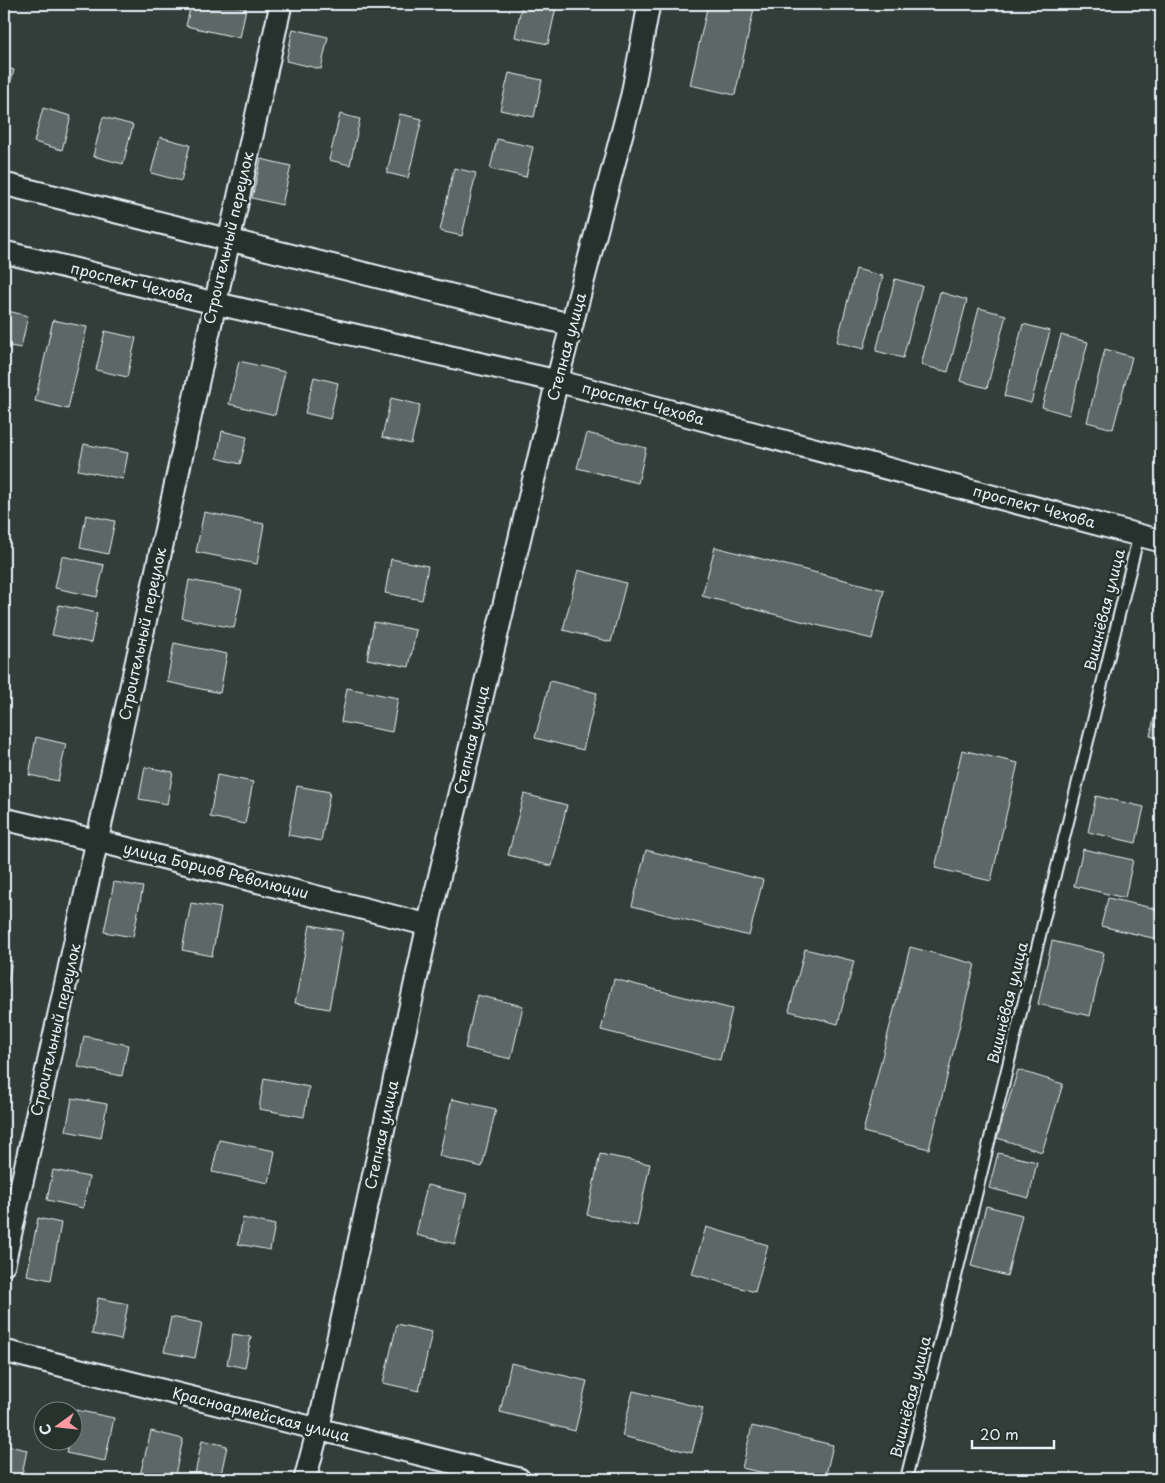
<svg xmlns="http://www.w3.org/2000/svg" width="1165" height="1483" font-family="'Playpen Sans',sans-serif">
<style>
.building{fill:#5c6865;stroke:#e8f1f8}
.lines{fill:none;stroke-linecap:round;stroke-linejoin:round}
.lane-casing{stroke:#e8f1f8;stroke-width:14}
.street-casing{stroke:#e8f1f8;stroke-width:25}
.lane{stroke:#26332d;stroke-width:10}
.street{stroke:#26332d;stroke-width:21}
.labels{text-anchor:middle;stroke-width:5;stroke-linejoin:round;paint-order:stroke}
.street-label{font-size:15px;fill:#e8f1f8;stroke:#26332d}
</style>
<rect width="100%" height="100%" fill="#323e39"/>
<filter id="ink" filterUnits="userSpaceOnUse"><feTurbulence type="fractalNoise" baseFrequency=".02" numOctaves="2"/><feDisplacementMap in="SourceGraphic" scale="10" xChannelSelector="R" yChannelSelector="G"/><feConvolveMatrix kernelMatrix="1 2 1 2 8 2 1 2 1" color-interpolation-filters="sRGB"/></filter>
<g filter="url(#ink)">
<g class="building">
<polygon points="191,4 228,4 246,8 240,38 186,26"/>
<polygon points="522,4 541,4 556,7 548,44 515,37"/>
<polygon points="708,4 755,4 735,95 690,85"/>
<polygon points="293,29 328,37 321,69 286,61"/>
<polygon points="4,67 14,70 6,99 4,99"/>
<polygon points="509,73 542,80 534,117 500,110"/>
<polygon points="43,108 71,116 62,150 34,142"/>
<polygon points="340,114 360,119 350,165 329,160"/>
<polygon points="400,114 422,119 408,178 387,173"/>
<polygon points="103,117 133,125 123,164 93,156"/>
<polygon points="160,137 190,145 181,181 151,173"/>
<polygon points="497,139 533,147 526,177 490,169"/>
<polygon points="261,159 291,166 282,205 252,198"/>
<polygon points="454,168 476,173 462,236 440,231"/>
<polygon points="856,269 883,276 864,349 837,342"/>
<polygon points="895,279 922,286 903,358 876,351"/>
<polygon points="940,292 967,300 948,372 921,365"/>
<polygon points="979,308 1006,315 987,388 960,381"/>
<polygon points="4,310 28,316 21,348 4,345"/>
<polygon points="53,320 87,327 68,409 35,401"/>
<polygon points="1023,324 1050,331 1031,403 1004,396"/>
<polygon points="105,331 136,338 127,377 96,370"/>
<polygon points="1061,335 1088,342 1069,415 1042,407"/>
<polygon points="1105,349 1132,357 1113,429 1087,422"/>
<polygon points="239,361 285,372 275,415 229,404"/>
<polygon points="314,377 338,383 330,419 305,413"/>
<polygon points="391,398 420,405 411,444 382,437"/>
<polygon points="222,431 247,437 240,464 217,458"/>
<polygon points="587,433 646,448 638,483 577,468"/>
<polygon points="84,444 128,453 123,479 78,470"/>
<polygon points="204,512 264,524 257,564 196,552"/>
<polygon points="86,515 115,521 108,554 80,548"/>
<polygon points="715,547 884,590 872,639 702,596"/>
<polygon points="62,556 104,565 97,597 55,588"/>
<polygon points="391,559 428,566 422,600 385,593"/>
<polygon points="578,570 626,583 611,642 563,630"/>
<polygon points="189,580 242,590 234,628 182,618"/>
<polygon points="59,605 97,613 91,643 52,635"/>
<polygon points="374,622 416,630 409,667 367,659"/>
<polygon points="174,643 227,654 220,693 167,682"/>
<polygon points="550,681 597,693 583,750 535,738"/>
<polygon points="347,688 398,698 392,732 341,722"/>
<polygon points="1161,688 1161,739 1150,736"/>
<polygon points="36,737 66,744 58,781 29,775"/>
<polygon points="962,750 1018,763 991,881 935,868"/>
<polygon points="145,767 173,772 167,804 139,799"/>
<polygon points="217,775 253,782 245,824 210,817"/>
<polygon points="297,786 330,792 321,841 288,835"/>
<polygon points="524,794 567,805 552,866 508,855"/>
<polygon points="1096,796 1144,807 1136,843 1088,832"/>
<polygon points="1083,849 1133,860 1125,898 1074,886"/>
<polygon points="646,850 763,880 749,936 632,906"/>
<polygon points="114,882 143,887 133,937 104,932"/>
<polygon points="1108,898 1161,910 1161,940 1101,926"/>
<polygon points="191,903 221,908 212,956 182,950"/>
<polygon points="310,925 343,931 329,1009 295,1003"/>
<polygon points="1052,941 1104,953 1090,1016 1038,1004"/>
<polygon points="910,947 975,964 929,1149 863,1132"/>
<polygon points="805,949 854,961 838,1024 789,1011"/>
<polygon points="4,959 12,961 5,997 4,997"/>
<polygon points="614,979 732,1009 720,1060 601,1030"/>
<polygon points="477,995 523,1006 511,1059 465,1048"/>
<polygon points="84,1036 128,1045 122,1076 78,1067"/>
<polygon points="1018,1070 1063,1084 1042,1152 997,1138"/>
<polygon points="264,1078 309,1087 304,1117 259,1109"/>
<polygon points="72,1098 107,1104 101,1138 66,1131"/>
<polygon points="452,1099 496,1109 482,1167 439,1156"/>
<polygon points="219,1140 275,1151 269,1183 212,1172"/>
<polygon points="998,1153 1037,1162 1029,1198 989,1188"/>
<polygon points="600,1154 650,1164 637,1226 587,1215"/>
<polygon points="53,1170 89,1177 83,1208 47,1200"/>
<polygon points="427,1185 467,1194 455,1244 416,1235"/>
<polygon points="986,1206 1022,1215 1007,1276 971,1266"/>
<polygon points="38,1218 61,1223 51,1280 27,1275"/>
<polygon points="243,1218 275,1225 270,1250 238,1244"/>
<polygon points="706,1227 768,1245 755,1292 692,1274"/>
<polygon points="98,1298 128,1304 121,1340 92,1334"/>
<polygon points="171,1317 202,1323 195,1358 164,1352"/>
<polygon points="397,1324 432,1332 419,1391 383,1383"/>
<polygon points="233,1334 251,1337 245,1368 227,1364"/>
<polygon points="511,1363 587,1381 575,1431 500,1412"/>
<polygon points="633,1391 703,1408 692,1453 622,1436"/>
<polygon points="76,1410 114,1418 105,1461 66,1453 69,1440 72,1440 72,1424"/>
<polygon points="752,1426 833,1445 825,1479 791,1479 742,1468"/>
<polygon points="151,1431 183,1439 174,1479 139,1479"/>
<polygon points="202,1440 227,1446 220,1479 194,1479"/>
<polygon points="4,1445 27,1450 21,1479 4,1479"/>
</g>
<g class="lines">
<g class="lane-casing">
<polyline id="lane" points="906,1479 1139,534"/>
</g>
<g class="street-casing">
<g id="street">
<polyline points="4,184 572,325"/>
<polyline points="4,252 214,303 557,381 1161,541"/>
<polyline points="4,819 98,841 428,925"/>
<path d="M4 1264C97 844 187 423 281 4"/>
<polyline points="4,1351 519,1479"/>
<polyline points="305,1479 318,1430 428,925 557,381 632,95 649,4"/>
</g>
</g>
<use href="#lane" class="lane"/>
<use href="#street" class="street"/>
</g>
</g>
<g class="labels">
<g class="street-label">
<text transform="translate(229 238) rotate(-77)" y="5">Строительный переулок</text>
<text transform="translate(132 283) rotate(14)" y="5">проспект Чехова</text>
<text transform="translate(567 347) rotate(-75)" y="5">Степная улица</text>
<text transform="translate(643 404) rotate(15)" y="5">проспект Чехова</text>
<text transform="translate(1034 507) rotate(15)" y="5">проспект Чехова</text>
<text transform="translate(1105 610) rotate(-76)" y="5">Вишнёвая улица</text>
<text transform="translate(143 634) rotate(-78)" y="5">Строительный переулок</text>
<text transform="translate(472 740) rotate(-77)" y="5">Степная улица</text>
<text transform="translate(216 871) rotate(14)" y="5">улица Борцов Революции</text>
<text transform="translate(1008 1003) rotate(-76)" y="5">Вишнёвая улица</text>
<text transform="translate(56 1030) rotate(-77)" y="5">Строительный переулок</text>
<text transform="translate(382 1135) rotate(-78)" y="5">Степная улица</text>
<text transform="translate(911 1397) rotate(-76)" y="5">Вишнёвая улица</text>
<text transform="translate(261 1415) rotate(14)" y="5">Красноармейская улица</text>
</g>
</g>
<rect width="1165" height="1483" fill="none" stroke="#26332d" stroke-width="20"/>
<rect x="10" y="10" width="1145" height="1463" fill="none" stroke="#e8f1f8" stroke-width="2" filter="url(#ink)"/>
<g transform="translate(58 1426) rotate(255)"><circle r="24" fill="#26332d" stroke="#747f7e"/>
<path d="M0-4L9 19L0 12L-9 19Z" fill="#ff9aa2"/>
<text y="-8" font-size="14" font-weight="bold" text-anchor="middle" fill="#e8f1f8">С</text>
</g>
<path d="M972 1440v8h82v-8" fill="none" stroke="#e8f1f8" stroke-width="2.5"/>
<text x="980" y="1440" font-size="15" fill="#e8f1f8" stroke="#26332d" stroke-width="4" paint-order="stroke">20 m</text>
</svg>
